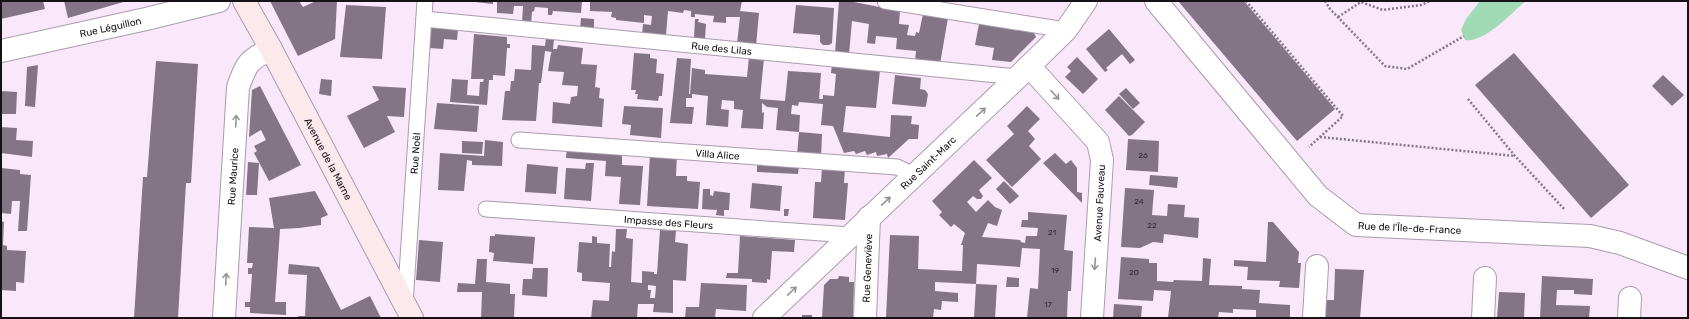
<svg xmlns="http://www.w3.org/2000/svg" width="1689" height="319" font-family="Rubik,sans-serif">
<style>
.green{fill:#a1dbb5}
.building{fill:#837585;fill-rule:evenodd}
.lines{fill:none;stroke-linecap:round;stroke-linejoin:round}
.lane-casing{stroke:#aa9cad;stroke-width:17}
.street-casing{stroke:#aa9cad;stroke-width:24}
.secondary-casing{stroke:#aa9cad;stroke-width:24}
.path{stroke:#837985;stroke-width:2.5;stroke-dasharray:2 2;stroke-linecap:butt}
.lane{stroke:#fff;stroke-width:15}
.street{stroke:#fff;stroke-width:22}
.secondary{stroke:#fbe9ec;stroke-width:22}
.oneway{stroke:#969497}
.labels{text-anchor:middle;stroke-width:3;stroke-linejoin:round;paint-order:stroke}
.number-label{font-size:8px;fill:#312a32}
.street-label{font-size:10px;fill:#161117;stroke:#fdfafe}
</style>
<rect width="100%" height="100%" fill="#f8e8fa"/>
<path class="green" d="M1480 1H1526C1511 13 1485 43 1465 40L1461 30 1466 19Z"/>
<g class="building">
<polygon points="1,1 43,1 45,9 1,19"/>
<polygon points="64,1 127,1 68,18"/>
<polygon points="270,1 299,1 303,7 316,1 337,1 335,39 298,56"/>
<polygon points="466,1 493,1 493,4"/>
<polygon points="497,1 582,1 581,13 553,11 552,15 548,15 548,8 535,7 534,11 532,12 531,24 522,23 523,6 514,6 513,14 497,13"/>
<polygon points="590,1 742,1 740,11 759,13 756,46 737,44 740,17 726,17 726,23 713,22 714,16 695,14 695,17 691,17 691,11 684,10 683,13 668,11 666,35 670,36 642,35 643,24 651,25 652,16 644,15 644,23 616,20 616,18 611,17 612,12 590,11"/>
<polygon points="839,1 849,1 900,11 899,24 909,25 907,35 915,36 916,32 919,33 923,14 948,18 940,64 915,61 916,51 896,49 897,38 876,36 875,44 867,43 869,24 852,21 849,54 835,53"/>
<polygon points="1178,1 1244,1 1335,109 1297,141"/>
<polygon points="346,5 386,7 382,59 340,57"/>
<polygon points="796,5 834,8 832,43 829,45 823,45 820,42 820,35 793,33"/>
<polygon points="581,18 594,19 594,30 580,29"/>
<polygon points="695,19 699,19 698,22 706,24 705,39 694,38"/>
<polygon points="979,24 1034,33 1036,37 1011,62 992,60 994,48 975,45"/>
<polygon points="431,25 458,29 457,40 444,39 443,49 429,48"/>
<polygon points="1109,29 1135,60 1130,64 1122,54 1106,68 1108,70 1105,72 1086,49"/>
<polygon points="474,34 507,37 507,44 510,44 510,48 507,48 505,76 493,75 493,80 489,80 487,105 450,102 452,79 468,80 467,95 479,96 480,82 483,82 484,79 471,79"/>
<polygon points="546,38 554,39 553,49 557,49 558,45 583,48 581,64 597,65 595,87 600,88 599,98 604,99 602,127 552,123 553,102 570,104 571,97 577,96 578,86 562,85 564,72 548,71 551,53 552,52 545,51 541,83 539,83 536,121 502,120 505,91 510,91 511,81 514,81 515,69 531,70 532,45 545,46"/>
<polygon points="634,53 650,54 650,58 657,59 656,73 664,74 662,96 659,96 658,101 637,99 638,94 635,94 636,90 631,90"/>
<polygon points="1514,53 1629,185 1591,218 1475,85"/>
<polygon points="749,57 764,58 760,99 785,101 788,71 821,73 819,99 823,99 823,95 834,96 836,74 831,73 832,64 880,70 876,108 846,106 843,132 890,137 891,115 912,116 911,124 919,125 918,139 909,139 888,158 887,154 877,156 876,152 867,155 865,151 856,154 854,151 844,153 833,126 821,125 823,104 799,102 798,106 792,105 791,114 800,115 799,132 776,130 778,108 767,107 762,103 762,113 764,112 763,129 741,128 743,110 734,109 734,101 722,100 721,109 729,110 728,127 706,125 708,96 692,94 692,98 686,98 686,107 694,107 692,124 670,123 677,58 691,59 689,94 690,94 692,68 705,70 705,74 747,77"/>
<polygon points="1077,57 1098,79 1083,94 1065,77 1071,71 1067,67"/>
<polygon points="156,61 198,64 191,183 186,183 178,318 134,318 143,177 147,177"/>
<polygon points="38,65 35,107 25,106 27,67"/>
<polygon points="895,75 921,78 920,89 925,90 928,94 926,106 924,107 892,104"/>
<polygon points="1663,75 1684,95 1672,106 1652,86"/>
<polygon points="321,79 332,80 331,96 319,94"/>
<polygon points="260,86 301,165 269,181 254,153 257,151 254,146 266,140 261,130 249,137 252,90"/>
<polygon points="372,86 406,88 404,117 387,116 395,132 364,148 347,116 379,100"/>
<polygon points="1126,88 1140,103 1133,109 1119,94"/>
<polygon points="1,91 17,92 16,114 1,114"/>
<polygon points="1119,96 1145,122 1132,135 1129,136 1105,110"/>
<polygon points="437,103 479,106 477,132 434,129"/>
<polygon points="624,106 663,108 661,138 630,135 631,125 622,124"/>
<polygon points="1027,106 1040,119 1028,131 1035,139 1029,146 1041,159 1012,187 986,160 1014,134 1007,126"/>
<polygon points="1,127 17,128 16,140 33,141 32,157 1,153"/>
<polygon points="799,132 822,134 821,158 797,156"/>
<polygon points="1128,139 1159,141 1158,172 1126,170"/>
<polygon points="485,140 503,142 502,166 472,165 472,161 467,160 464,191 438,190 440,153 484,156"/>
<polygon points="462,141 483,142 482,154 462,153"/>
<polygon points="567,147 622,151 622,165 643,166 640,205 619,204 621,177 605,176 606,161 566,158"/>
<polygon points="1055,153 1066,164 1071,160 1077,168 1077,192 1082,193 1082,203 1043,163"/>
<polygon points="650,154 677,155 676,176 687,176 687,181 700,182 698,209 647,206"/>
<polygon points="974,160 992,178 979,190 983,196 981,199 977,199 973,196 967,202 976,212 988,200 995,207 1002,210 997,226 988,223 982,237 1020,240 1021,242 1025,243 1026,236 1037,236 1038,228 1021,227 1022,220 1028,220 1028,212 1067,215 1064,250 1073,251 1071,291 1068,291 1067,318 1027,318 1030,288 1038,289 1040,249 1022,248 1020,267 977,264 976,284 935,282 935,291 958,293 958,302 942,301 941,310 934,309 933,318 886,318 890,235 919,236 918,269 962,271 963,245 961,245 965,233 954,224 951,227 939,215 942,212 932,201"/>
<polygon points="248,162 259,163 257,195 246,195"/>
<polygon points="757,162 799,165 798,174 757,172"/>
<polygon points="586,163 594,163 591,201 564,199 566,168 585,169"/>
<polygon points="527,164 558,167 556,194 525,192"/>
<polygon points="822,167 845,168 844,183 848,183 845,220 813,218 815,182 821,182"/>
<polygon points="1,168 20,170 20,174 31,175 27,231 18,231 20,201 12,201 11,214 1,213"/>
<polygon points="1150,175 1178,177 1177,188 1149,185"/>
<polygon points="1004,181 1019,196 1010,204 996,189"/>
<polygon points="752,183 782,186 780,211 750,208"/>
<polygon points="1125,188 1154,190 1152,215 1167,216 1168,204 1185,205 1184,217 1199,218 1198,238 1164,234 1163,243 1153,242 1140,248 1121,247"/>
<polygon points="703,189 710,189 710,195 713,196 714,191 730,193 729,210 724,210 724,216 716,215 717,210 702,209"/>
<polygon points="315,191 328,215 321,218 321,225 299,228 280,229 275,302 286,302 286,315 250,313 250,307 245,307 245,302 250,302 252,274 248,274 248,268 252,268 253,263 247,263 249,227 274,228 269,198"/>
<polygon points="784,209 789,209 788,216 784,216"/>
<polygon points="1,221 4,222 3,245 7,246 7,250 26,251 24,283 16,282 16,291 1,290"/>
<polygon points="1268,222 1273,222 1299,252 1298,263 1301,263 1299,288 1279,287 1280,281 1247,280 1248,267 1234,266 1234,260 1266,262"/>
<path d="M616 229H627L626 238 633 239 631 282 642 283V271L654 272V274H657L660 230 676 231 675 242 688 244 686 281 673 280V313L653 312 654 304H638L637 318H591L593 300 609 301 610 283 582 281V273L577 272 579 242 592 243V236L597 237V243L610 244 609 267H611L612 251 615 252ZM648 285 656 286 655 298H650L651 290H648Z"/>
<polygon points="495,234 535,237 533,264 493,261 494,253 489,252 490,236 495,236"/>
<polygon points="740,236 795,240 794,252 772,251 770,280 767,279 767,283 752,282 752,279 726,278 727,273 738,273"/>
<polygon points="419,240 443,242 440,282 416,280"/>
<polygon points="1121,257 1149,259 1149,263 1157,263 1157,281 1173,282 1174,280 1202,281 1203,258 1211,259 1209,285 1242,286 1242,289 1260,290 1259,303 1290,305 1290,318 1256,318 1256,310 1233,309 1233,313 1219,312 1218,318 1168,318 1171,291 1154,290 1153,301 1118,299"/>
<polygon points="477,259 487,259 486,282 510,284 510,294 515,294 514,318 481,318 482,292 457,292 458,283 475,284"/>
<polygon points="289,264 319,267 341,310 370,296 381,318 298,318 298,316 305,316 307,275 288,274"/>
<polygon points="533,268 548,268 547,297 522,295 523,279 532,279"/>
<polygon points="1335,269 1364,270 1360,318 1325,318 1326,300 1334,300"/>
<polygon points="839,276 849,277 849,282 854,282 853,318 822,318 824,285 830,279 838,279"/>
<polygon points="1542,276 1593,279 1592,295 1574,294 1574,290 1557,290 1556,305 1590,306 1589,318 1540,318"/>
<polygon points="1007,277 1019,278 1019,287 1006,287"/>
<polygon points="701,283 747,285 746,311 716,309 715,318 685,318 686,307 699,307"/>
<polygon points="976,284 997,285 995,318 974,318"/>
<polygon points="1499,292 1525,293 1524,318 1497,318"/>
<polygon points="1114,304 1142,306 1141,318 1113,318"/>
<rect x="802" y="315" width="10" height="3"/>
</g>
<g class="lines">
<g class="lane-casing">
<g id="lane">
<polyline points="885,1 1066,30"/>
<path id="s1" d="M424 19 1018 77"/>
<path id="s2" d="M519 140 897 167 914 175"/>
<path id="s3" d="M486 209 850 235"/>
<path id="s4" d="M405 304 425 1"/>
</g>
</g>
<g class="street-casing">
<g id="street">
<path id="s5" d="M1156 1 1318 196 1356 225 1590 236 1620 243 1688 268"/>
<path id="s6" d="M1 51 146 19 219 1"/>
<polyline points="1029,66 1098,142 1102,160 1092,318"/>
<path id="s7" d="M224 318 238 87C247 63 248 60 271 49"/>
<path id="s8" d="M764 318 1018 77 1066 30 1086 1"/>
<path id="s9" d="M865 318 869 217"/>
<polyline points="1314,318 1317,266"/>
<polyline points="1483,318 1485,278"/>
<polyline points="1629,318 1630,298"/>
</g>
</g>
<g class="secondary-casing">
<g id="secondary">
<path id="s10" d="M244 1 271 49 412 318"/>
</g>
</g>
<g class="path">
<polyline points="1246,1 1343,116 1309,147"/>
<polyline points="1325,1 1330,9 1385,66 1407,69 1464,36"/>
<polyline points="1338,17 1361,2 1383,10 1421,5 1430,1"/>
<polyline points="1468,99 1515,156 1565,210"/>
<polyline points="1320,137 1515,156"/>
</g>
<use href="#lane" class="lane"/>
<use href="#street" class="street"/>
<use href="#secondary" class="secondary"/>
</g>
<defs><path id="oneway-shaft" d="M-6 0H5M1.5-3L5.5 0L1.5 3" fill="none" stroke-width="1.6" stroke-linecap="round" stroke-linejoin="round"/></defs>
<g class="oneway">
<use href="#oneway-shaft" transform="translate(1055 95) rotate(48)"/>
<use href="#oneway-shaft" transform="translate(981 112) rotate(-43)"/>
<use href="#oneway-shaft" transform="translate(236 121) rotate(-87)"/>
<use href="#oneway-shaft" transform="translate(886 201) rotate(-43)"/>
<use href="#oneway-shaft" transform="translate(1095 264) rotate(94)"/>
<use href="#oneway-shaft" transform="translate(226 279) rotate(-87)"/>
<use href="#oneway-shaft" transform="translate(792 291) rotate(-44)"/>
</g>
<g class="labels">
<g class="number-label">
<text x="1143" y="158">26</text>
<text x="1139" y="204">24</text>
<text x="1152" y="228">22</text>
<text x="1052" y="235">21</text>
<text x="1055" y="273">19</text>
<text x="1134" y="275">20</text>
<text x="1048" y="307">17</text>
</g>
<g class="street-label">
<text dy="4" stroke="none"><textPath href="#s6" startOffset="112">Rue Léguillon</textPath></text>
<text dy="4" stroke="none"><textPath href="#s1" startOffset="299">Rue des Lilas</textPath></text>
<text dy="4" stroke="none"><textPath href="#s4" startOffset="151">Rue Noël</textPath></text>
<text dy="4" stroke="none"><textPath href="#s2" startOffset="199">Villa Alice</textPath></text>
<text dy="4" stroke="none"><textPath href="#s10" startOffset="179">Avenue de la Marne</textPath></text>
<text dy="4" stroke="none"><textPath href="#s8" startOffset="226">Rue Saint-Marc</textPath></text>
<text dy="4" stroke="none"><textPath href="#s7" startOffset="142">Rue Maurice</textPath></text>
<text transform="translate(1099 203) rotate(-87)" y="4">Avenue Fauveau</text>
<text dy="4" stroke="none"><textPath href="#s3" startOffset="183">Impasse des Fleurs</textPath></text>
<text dy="4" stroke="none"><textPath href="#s5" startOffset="355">Rue de l'Île-de-France</textPath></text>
<text dy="4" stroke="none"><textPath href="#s9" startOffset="50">Rue Geneviève</textPath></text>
</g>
</g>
<rect width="1689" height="319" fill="none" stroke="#161117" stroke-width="4"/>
</svg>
